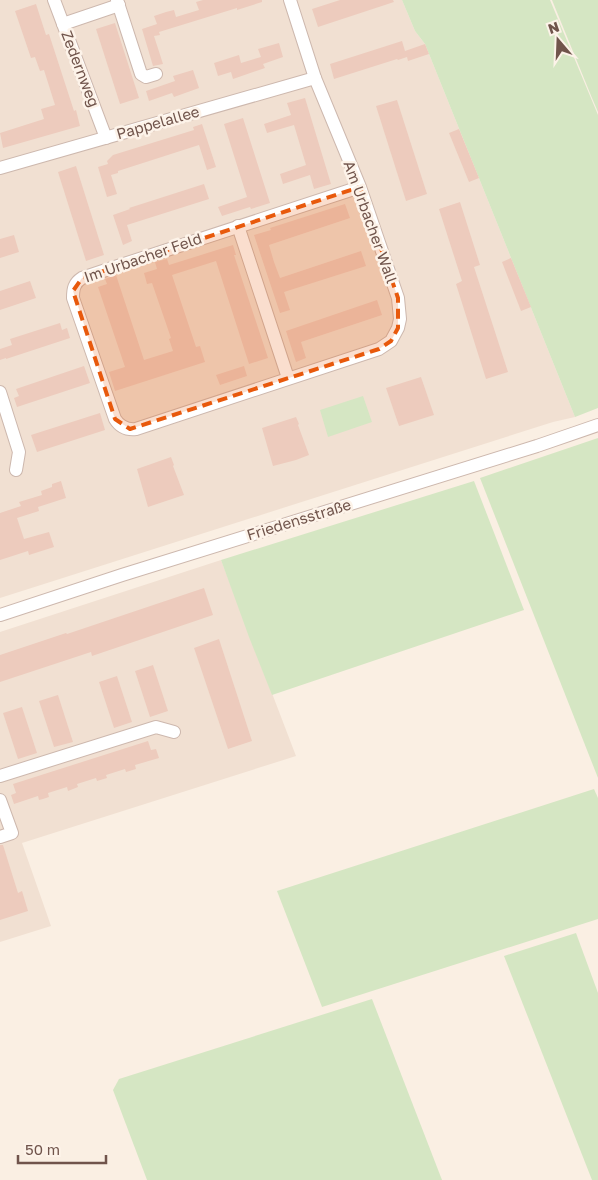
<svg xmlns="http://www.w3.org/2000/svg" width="598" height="1180" font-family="'Golos Text',sans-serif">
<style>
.residential{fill:#f1e0d2}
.green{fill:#d5e6c3}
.building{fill:#edcbbd}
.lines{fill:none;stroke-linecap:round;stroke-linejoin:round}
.minor-casing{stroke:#cdb8ae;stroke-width:14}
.minor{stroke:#fff;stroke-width:12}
.marked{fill:#e8590c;fill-opacity:0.2;stroke:#e8590c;stroke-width:4;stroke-dasharray:10 6;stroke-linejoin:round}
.labels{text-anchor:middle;stroke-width:5;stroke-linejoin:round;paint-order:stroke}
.street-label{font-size:15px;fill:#70544b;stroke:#fdf3e9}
</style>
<rect width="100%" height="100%" fill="#faefe3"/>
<g class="residential">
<polygon points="0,0 402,0 415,31 425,44 575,417 553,422 0,598"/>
<polygon points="221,560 296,756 22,843 51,926 0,942 0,632"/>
</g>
<g class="green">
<polygon points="402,0 550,0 598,115 598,408 575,417 425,44 415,31"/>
<polygon points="552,0 598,0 598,112 592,98"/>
<polygon points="363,396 372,422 328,437 320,410"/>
<polygon points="598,438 598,778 480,478"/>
<polygon points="474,481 524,610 272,695 249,637 221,560"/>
<polygon points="594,789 598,798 598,919 322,1007 277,891"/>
<polygon points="576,933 598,993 598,1180 592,1180 504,956"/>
<polygon points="372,999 442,1180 147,1180 113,1090 119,1079"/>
</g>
<g class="building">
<polygon points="203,0 262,0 262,2 237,10 237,8 159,32 160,35 154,36 163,64 153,66 142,29 157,24 154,16 166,12 174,10 176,17 199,10 196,2"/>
<polygon points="340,0 393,0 394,2 318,27 312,9"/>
<polygon points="36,4 46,35 49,34 74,111 76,110 80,126 3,148 0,133 44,119 41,109 55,105 44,70 40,71 35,57 31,58 15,11"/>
<polygon points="115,23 139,98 120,104 96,29"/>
<polygon points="402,41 405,51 425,44 429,54 408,61 407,57 398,60 397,59 334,79 330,64"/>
<polygon points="279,43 283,57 263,64 265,68 233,79 231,72 218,76 214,63 239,55 241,63 261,57 258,49"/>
<polygon points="193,70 199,88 174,97 172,93 149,101 146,91 175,81 173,76"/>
<polygon points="305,98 331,184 314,189 310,175 283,184 280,174 306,165 294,125 267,133 264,124 291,115 287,103"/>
<polygon points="397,100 427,194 406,201 376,106"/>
<polygon points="243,118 270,203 251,209 250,207 222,216 218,207 247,197 224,124"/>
<polygon points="202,124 216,167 207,170 199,145 118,171 118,173 111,175 117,194 107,197 98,167 108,164 107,161 113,155 194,130 193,127"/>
<polygon points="459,129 479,178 469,182 449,133"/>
<polygon points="76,166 104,255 86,261 58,172"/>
<polygon points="204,184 209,199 127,225 132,241 123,245 113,215 130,209 129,208"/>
<polygon points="460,202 480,265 474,267 508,372 486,379 456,284 462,281 439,209"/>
<polygon points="345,204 350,218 269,245 274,262 280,278 361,251 366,266 284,292 290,310 280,313 254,235 271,230 270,228"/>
<polygon points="14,235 19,252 0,258 0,239"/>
<polygon points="233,245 236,255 234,255 268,358 249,364 216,261 172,275 196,347 200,346 205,362 115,391 109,372 125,367 98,287 107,284 105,279 116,275 144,360 173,351 169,339 171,338 152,283 147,284 144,273 157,269 155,262 167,259 169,265"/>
<polygon points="511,258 531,307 521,311 502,262"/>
<polygon points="30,281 36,298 0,310 0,291"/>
<polygon points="377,300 382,315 301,342 306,358 296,362 286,331"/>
<polygon points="60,323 62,330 67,328 70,338 6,359 6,358 0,360 0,349 12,345 10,339"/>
<polygon points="84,366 90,383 17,407 14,398 19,396 16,389"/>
<polygon points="244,366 247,376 220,385 216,375"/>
<polygon points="421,377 434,415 399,426 386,388"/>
<polygon points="100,413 105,430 37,452 31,435"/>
<polygon points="296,417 299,424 298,425 309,455 296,460 273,466 262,428"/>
<polygon points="171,457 174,465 173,466 184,495 148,507 137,469"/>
<polygon points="61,481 66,498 38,507 39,511 17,518 24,539 49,532 54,547 29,555 28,551 0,560 0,513 21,506 19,502 42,495 41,491 52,487 52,484"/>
<polygon points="204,588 213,615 92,656 91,652 0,682 0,655 66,633 67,634"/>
<polygon points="219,639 252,741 228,749 194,648"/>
<polygon points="153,665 168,711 150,717 135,671"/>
<polygon points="117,676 132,722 114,728 99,682"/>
<polygon points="58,695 73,742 54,747 39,701"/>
<polygon points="22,707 37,753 18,759 3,713"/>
<polygon points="148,741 151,750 156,749 159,758 135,765 136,769 126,772 125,769 106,775 107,778 97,781 96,778 77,784 78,787 68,791 67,787 48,793 49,797 43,799 39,800 38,796 14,804 11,795 16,793 13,784"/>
<polygon points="0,845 3,845 18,893 22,891 28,911 0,920"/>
</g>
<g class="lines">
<g class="minor-casing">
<g id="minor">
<polyline points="54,0 106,138"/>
<polyline points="117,0 141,74 146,77 156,74"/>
<path d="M290 0 315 78 360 187 398 298 400 319 398 328 391 341 379 349 136 429C127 430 120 427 115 419L73 298C73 289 74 283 82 278L121 265 360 187"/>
<polyline points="63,24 119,5"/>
<polyline points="0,168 315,78"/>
<polyline points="238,226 288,378"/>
<polyline points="0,392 19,452 16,470"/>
<polyline points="0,615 122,575 537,446 598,425"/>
<polyline points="0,776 156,727 174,732"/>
<polyline points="0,800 12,833 0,837"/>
</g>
</g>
<use href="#minor" class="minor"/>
</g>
<path class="marked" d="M360 187 398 298V328L391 341 379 349 130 429 115 419 73 291 82 278Z"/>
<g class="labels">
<g class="street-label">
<text transform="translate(80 69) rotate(69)" y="5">Zedernweg</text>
<text transform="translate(158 123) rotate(-16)" y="5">Pappelallee</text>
<text transform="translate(370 222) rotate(70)" y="5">Am Urbacher Wall</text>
<text transform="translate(143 258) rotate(-19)" y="5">Im Urbacher Feld</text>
<text transform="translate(299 520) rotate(-17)" y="5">Friedensstraße</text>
</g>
</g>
<g transform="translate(558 40) rotate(341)" stroke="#fdf3e9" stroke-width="4" paint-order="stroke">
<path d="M0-4L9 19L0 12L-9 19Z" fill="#70544b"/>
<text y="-8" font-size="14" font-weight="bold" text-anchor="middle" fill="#70544b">N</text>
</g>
<path d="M18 1155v8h88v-8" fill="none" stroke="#70544b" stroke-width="2.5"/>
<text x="25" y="1155" font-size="15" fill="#70544b" stroke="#fdf3e9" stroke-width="4" paint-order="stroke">50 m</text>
</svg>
